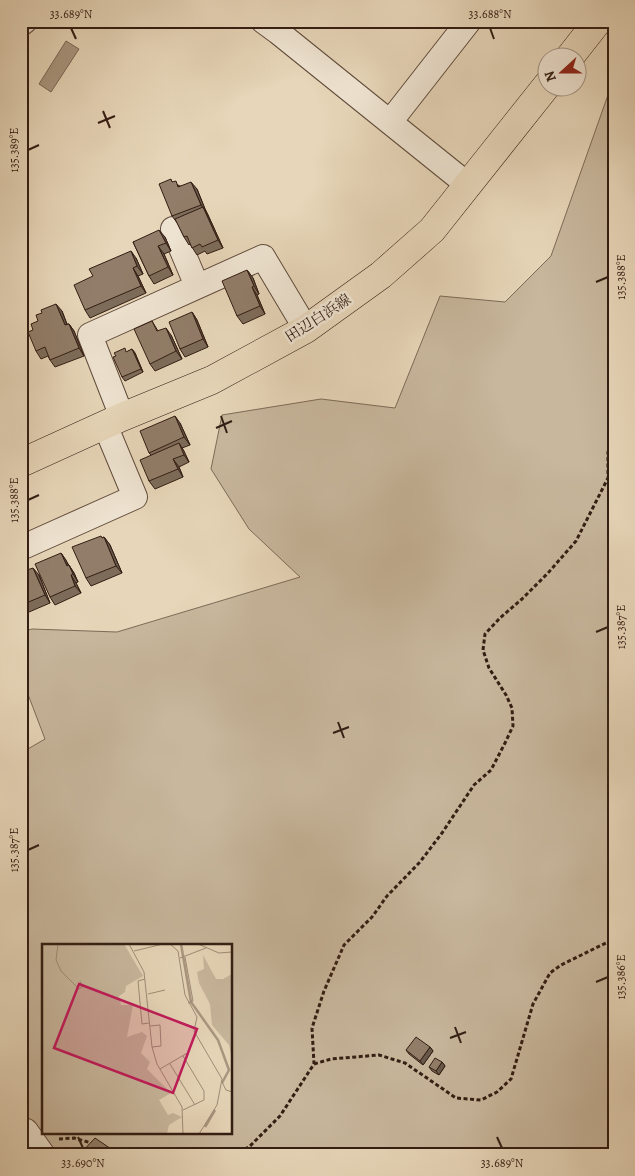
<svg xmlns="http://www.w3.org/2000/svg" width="635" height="1176" viewBox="0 0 635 1176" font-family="Alegreya,'Noto Serif JP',serif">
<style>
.green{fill:#c8b79d;stroke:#7e6a58;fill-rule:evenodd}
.water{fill:#aa9781;stroke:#7a6655}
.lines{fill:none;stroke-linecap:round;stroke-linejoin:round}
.minor-casing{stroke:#604b3c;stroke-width:26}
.major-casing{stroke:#331d13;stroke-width:29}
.path{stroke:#331d13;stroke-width:3;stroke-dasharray:4 2.5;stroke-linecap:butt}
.minor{stroke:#efe4d2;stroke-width:24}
.major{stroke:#e7d6b9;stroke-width:28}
.wall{fill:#7d6c5a;stroke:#331d13}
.shaded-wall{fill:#66584a;stroke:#331d13}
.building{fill:#917d69;stroke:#331d13}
.ticks{fill:none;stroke:#331d13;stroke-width:2}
.labels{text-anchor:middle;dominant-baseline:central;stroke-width:5;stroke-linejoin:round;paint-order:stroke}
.street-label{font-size:15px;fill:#331d13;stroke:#efe4d2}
.inset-river{fill:none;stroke:#aa9781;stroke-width:2.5}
.inset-road{fill:none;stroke:#9f8c77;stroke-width:1}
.view{fill:#c2185b;fill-opacity:0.15;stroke:#c2185b;stroke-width:2.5}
.inset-edge{fill:none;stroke:#331d13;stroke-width:2.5}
.neatline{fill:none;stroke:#331d13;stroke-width:2}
.ticks-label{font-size:12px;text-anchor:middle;fill:#331d13}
</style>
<rect width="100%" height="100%" fill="#e7d6b9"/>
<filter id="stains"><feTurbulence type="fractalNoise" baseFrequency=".004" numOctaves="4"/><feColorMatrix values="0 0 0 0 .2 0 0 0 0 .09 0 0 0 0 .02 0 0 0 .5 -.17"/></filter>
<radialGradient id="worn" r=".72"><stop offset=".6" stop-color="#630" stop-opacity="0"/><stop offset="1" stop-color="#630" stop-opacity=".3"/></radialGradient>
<path class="green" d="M614,78V1155H21V753L45,739L21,676V632L32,629L117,632L300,577L249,529L211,469L222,415L321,399L395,408L440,296L505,302L551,256ZM44,945H231V1132H44Z"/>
<path class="water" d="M66,41L79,49L51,92L39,84Z"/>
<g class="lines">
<g class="minor-casing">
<path id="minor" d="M263,21L278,32L468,185
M21,24L25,21
M390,122L469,21
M173,229L197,286
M122,417L90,335L263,257L306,329
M21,548L135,497L105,425
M21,1132L26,1131L43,1155"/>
</g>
<g class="major-casing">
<path id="major" d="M569,58L598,21
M21,463L122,417L212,380L306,329L381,275L432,230L548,84"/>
</g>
<path class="path" d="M314,1064L331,1059L379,1055L405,1063L456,1098L481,1100L497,1092L511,1079L533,1004L550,973L561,965L614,939
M59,1139L74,1138L95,1144
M233,1155L249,1147L280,1116L314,1064L312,1028L324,991L344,945L372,917L387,896L420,862L442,833L474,785L491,770L505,743L513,726L512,708L506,695L489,668L483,650L485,634L500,618L522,599L548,573L576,541L608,478V452L614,442"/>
<use href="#minor" class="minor"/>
<use href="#major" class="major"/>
</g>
<path class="wall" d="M172,182L180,186L197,189L205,209L208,215L223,248L207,254L205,251L197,255L190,244L189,245L184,237L178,224L172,216Z
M165,237L171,251L164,254L173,275L154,284L149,276L133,242Z
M136,258L143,274L138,276L146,293L90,318L85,310Z
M247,270L253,278L259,294L257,295L265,314L243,324L237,316Z
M62,311L67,324H69L74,331L84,356L55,367L50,360L48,356L41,359L36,351L33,330Z
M192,312L197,320L208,347L185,357L180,349Z
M152,321L158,331L171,335L182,359L155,371L150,364Z
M132,349L135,353L143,372L125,381L122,377L127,352Z
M180,423L190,445L182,448L189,462L179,467L183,477L155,489L149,481L151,455L149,453Z
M104,537L110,545L122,573L91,586L86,578L102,538Z
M61,553L74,573L78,582L76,583L81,593L55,605L50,597Z
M21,571L22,572L39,575L50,603L29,612L25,607L21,608Z
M430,1047L433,1051L423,1065L409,1054L406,1050Z
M442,1062L445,1066L439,1075L432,1071L429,1067Z"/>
<path class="shaded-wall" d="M191,182L197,189L205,209L208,215L223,248L218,240L205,211L201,205Z
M159,230L165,237L171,251L166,243Z
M158,246L164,254L173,275L168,267Z
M131,251L136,258L143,274L137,266Z
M133,268L138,276L146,293L141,286Z
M247,270L253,278L259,294L254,286Z
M252,287L257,295L265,314L260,306Z
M56,304L62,311L70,333L65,325Z
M192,312L197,320L208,347L203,339Z
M69,324L74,331L84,356L79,348Z
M166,328L171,335L182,359L176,351Z
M132,349L135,353L143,372L141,369Z
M175,416L180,423L190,445L184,437Z
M179,443L184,451L189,462L184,455Z
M173,459L179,467L183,477L178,469Z
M104,537L110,545L122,573L116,566Z
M61,553L66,560L72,574L67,566Z
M69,565L74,573L78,582L73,574Z
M33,568L39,575L50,603L45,595Z
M71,575L76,583L81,593L75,586Z
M430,1047L433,1051L423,1065L420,1061Z
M442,1062L445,1066L439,1075L436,1071Z"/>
<path class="building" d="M171,179L172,182L176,181L178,187L191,182L201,205L172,216L159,184Z
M203,207L218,240L202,247L200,244L192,248L187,236L184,237L175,219Z
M159,230L166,243L158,246L168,267L149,276L133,242Z
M131,251L137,266L133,268L141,286L85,310L74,285L93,276L89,269Z
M247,270L254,286L252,287L260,306L237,316L222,281Z
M56,304L65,325L69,324L79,348L50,360L45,347L36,351L28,332L33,330L31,324L38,321L36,315L42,313L41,310Z
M192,312L203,339L180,349L169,322Z
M152,321L157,331L166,328L176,351L150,364L134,329Z
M125,348L126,352L132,349L141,369L122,377L113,357L116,356L114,353Z
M175,416L184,437L149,453L140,431Z
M179,443L184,455L173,459L178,469L149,481L140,460Z
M101,536L102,538L104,537L116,566L86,578L72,547Z
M61,553L67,566L69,565L73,574L71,575L75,586L50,597L35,564Z
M33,568L45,595L24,604L21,599V572Z
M416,1037L430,1047L420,1061L406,1050Z
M435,1058L442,1062L436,1071L429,1067Z
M95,1138L120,1155H79Z"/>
<path class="ticks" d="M71,28L76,39M490,28L494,39M103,111L110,128M98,123L115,116M28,150L39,145M596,282L608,277M221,416L227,433M216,428L232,421M28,500L39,495M596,632L608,627M338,722L344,738M333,733L349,727M28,850L39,845M596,982L608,977M455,1027L461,1043M450,1038L466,1032M78,1137L83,1148M497,1137L502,1148"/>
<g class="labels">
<g class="street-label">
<text transform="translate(318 318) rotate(-33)">田辺白浜線</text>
</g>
</g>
<g transform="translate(42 944)">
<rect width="190" height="190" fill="#e7d6b9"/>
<path d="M0,0H82L101,32L84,42L83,48L77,52L79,61H91L85,93L100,88L105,92L99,109L108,118L105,125L129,149L117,156L126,171L131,169L140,173L127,181L125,189L0,190ZM161,11L174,35H181L190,30V115L187,101L170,81L168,60L157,39L155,28L162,25Z" fill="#c8b79d"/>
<path class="inset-river" d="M139,0L149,58L176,96L187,126L180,139M163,183L173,166"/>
<path class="inset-road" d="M16,0L14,16L19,27L37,45L41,42L38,37M87,0L102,28L110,103L115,120L140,163L141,190M128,0L136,7L143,51L155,73L152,87L180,135L175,161L157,190M156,0L177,9L190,8M92,7L121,0M143,13L151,57L146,59M138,14L164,4M103,35L96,37L100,80L107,79M106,50L123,46M108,82L118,81L119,102L110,103M141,112L162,147V156L141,166M128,120L153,161M118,125L147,108M180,138L184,146L190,148"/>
<path class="view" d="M37,40L155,85L131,149L12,104Z"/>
<rect width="190" height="190" class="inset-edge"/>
</g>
<rect width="635" height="1176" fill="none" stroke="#e7d6b9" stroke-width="55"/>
<g transform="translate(562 72) rotate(249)"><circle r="24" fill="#efe4d2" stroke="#a49486"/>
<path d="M0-4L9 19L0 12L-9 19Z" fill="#8f2418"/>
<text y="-8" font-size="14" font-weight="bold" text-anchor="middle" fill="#331d13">N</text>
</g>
<rect x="28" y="28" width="580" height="1120" class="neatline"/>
<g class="ticks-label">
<text x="71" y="18">33.689°N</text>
<text x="490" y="18">33.688°N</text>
<text transform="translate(14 150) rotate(-90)" y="4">135.389°E</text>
<text transform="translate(621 277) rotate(-90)" y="4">135.388°E</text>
<text transform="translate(14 500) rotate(-90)" y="4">135.388°E</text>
<text transform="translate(621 627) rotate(-90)" y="4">135.387°E</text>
<text transform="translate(14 850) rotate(-90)" y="4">135.387°E</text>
<text transform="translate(621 977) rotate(-90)" y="4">135.386°E</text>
<text x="83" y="1167">33.690°N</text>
<text x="502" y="1167">33.689°N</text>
</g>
<rect width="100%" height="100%" filter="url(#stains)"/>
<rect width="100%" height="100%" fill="url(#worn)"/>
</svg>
